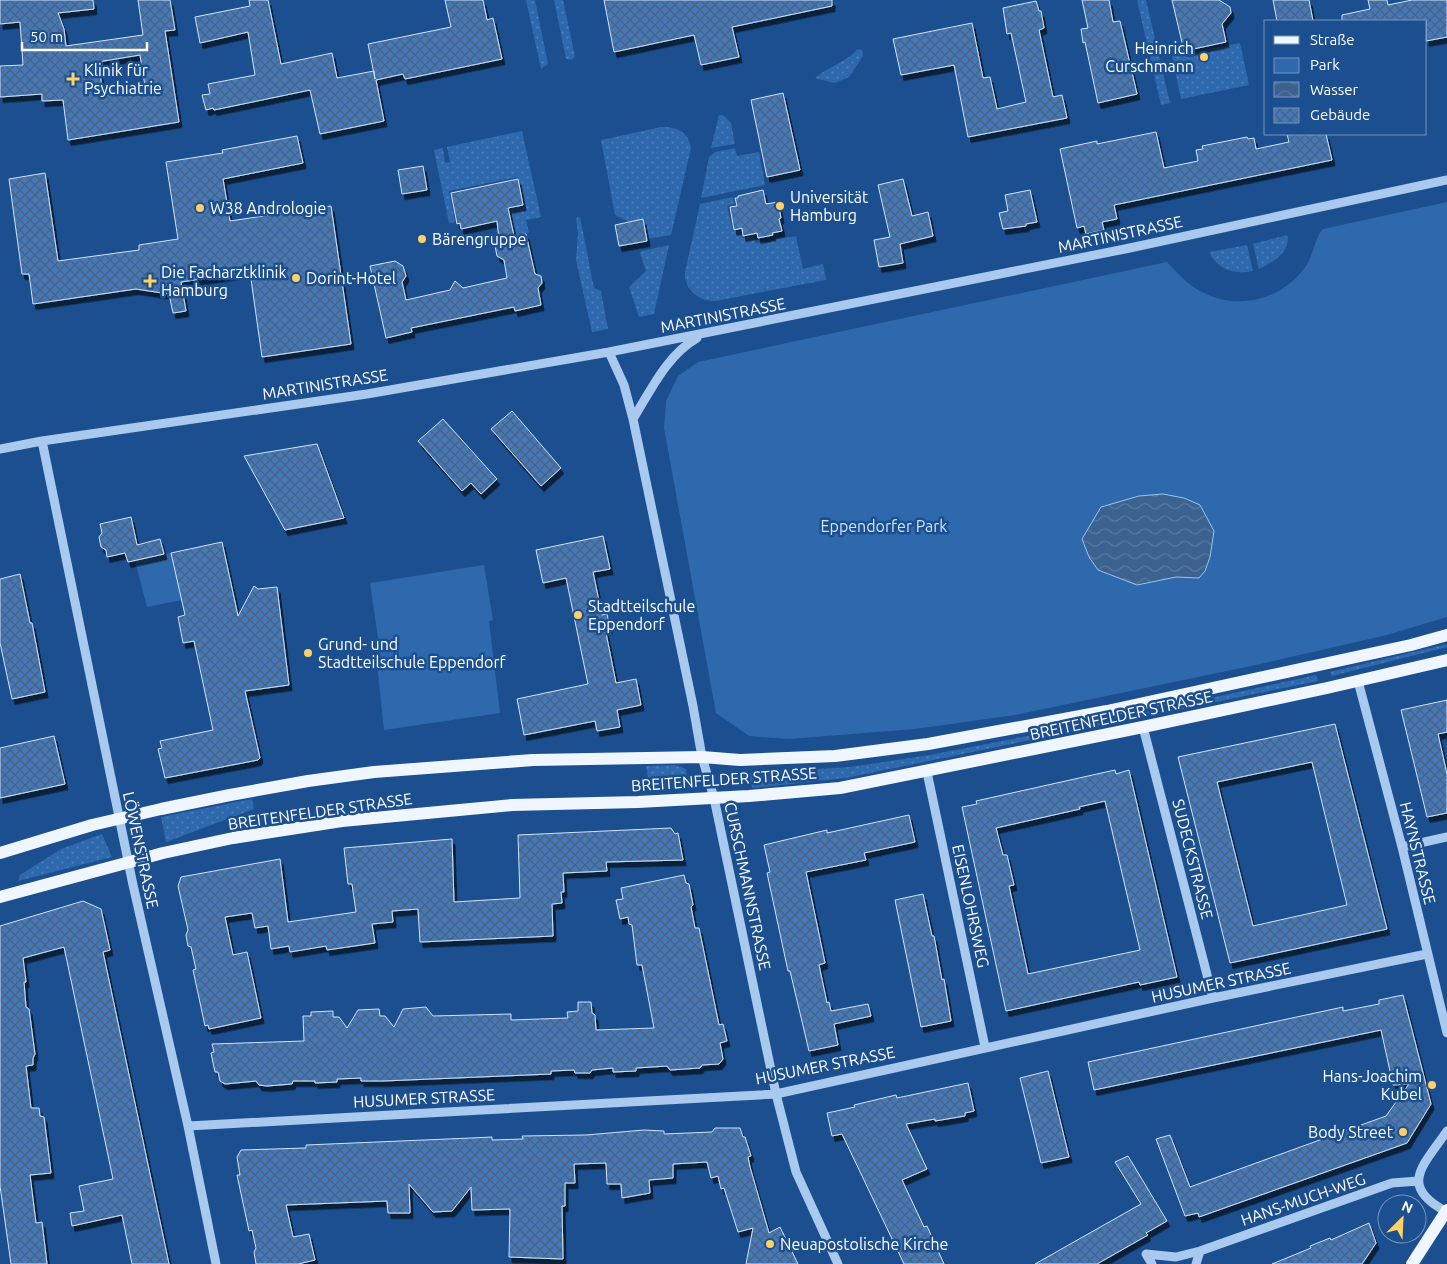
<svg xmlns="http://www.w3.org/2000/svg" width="1447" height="1264" viewBox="0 0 1447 1264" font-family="Ubuntu,sans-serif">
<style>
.grass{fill:url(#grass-dots)}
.park{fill:#2e69ad;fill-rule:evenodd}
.water{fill:url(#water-waves);stroke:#9cc4f0}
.building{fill:url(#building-cross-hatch);stroke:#cfe3fa;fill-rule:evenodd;filter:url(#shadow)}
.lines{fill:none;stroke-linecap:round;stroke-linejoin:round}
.minor{stroke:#a9c9ee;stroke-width:9}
.major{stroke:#f0f6ff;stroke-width:12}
.poi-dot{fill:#ffd166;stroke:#1b4f8f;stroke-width:2}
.labels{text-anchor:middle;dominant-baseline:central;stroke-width:5;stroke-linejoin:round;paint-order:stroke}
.poi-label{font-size:16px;fill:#fff;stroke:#1b4f8f;text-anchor:start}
.street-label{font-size:16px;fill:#fff;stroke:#1b4f8f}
.park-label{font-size:16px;fill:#cfe3fa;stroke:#1b4f8f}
</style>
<defs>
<pattern id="grass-dots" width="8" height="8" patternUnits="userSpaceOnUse" patternTransform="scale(1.25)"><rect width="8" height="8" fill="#2e69ad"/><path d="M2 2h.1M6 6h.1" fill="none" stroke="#4d80b9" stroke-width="1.8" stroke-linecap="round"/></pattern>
<pattern id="water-waves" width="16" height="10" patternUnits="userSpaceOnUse" patternTransform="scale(1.25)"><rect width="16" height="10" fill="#3c6290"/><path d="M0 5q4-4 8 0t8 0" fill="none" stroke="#597aa1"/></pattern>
<pattern id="building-cross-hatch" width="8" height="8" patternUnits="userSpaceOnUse" patternTransform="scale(1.25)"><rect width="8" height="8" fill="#4478b7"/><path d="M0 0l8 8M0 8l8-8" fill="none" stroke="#486282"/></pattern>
<filter id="shadow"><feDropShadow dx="3" dy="5.5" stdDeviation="0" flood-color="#0009"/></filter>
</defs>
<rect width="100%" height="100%" fill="#1b4f8f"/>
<path class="grass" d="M526,0H535L548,64L541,69Z
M554,0H563L575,56L572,60L566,59Z
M1137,0H1146L1170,103L1161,105Z
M1240,43L1249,85L1181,99L1172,56Z
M858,49L862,50L863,56L849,77L835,83L815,78C829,66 845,63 858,49Z
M719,115H723L731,123L735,144L711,148Z
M661,127C676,126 689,132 691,148L671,235L647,239L643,219L629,222L615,215L601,140Z
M522,131L541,217L526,220L529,233L515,235L510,209L525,205L518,177L449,191L455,222L449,223L434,150L443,148L445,163L450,162L447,147Z
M735,148L737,156L759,152L765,185L701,198L709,157L715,152Z
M733,197L734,204L727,206L733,231L740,230L742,238L754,236L756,243L796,236L803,269L823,264L826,280L715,301L705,300L695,295L688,287L685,278V272L700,204Z
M580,217L594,288L601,291L608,329L592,332L576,260L578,233L576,218Z
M1287,235C1292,251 1272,263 1259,269L1253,244Z
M669,245L654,314L639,317L629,287L646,271L640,253L642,251Z
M1247,245L1253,271C1234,275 1218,270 1209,252Z
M1447,644V647L1332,676L1330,672Z
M1316,675L1318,681L846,778L752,788L749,773L850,767L930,755L1115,719Z
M675,765L686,769L687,779L674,788L650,790L646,766Z
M252,799L254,809L166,842L161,817Z
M102,834L112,857L18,881L20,875L61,849Z"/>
<path class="park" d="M1447,202V617L1387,635L1256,665L1015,715L915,729L789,739L749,736L716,713L664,428L666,401L678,376L698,362L1167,262C1176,271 1184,281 1195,288C1232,312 1280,303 1306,266C1313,256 1316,235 1323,229ZM1214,531L1211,543L1199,578L1176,577L1137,585Z
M171,553L182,600L147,607L135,561Z
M484,565L493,620L489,621L500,713L384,730L375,645H379L370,583Z"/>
<path class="water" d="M1163,494L1184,498L1200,505L1214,531L1210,557L1205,571L1199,578L1176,577L1137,585L1098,570L1089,557L1082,539L1101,507L1139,496Z"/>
<path class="building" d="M0,0H93L94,9L58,13L64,29L66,46L143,35L138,0H170L175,30L165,31L179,122L68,140L63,100L42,101V94L0,97V66L23,65L20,22L0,24ZM140,55L145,86L103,93L98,62Z
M249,0H268L281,64L332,53L337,78L374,71L375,79L368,44L451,27L445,0H483L487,20L493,18L502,59L405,79L403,74L376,80L384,121L320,134L310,90L214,110L213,108L206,110L202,95L210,94L208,84L255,75L248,32L200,43L195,17L250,6Z
M604,0H832V6L732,27L739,57L701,65L694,35L614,52Z
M1082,0H1109L1113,22L1120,21L1137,94L1098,103L1085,42L1083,43L1081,29L1088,28Z
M1172,0H1219L1230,7L1231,13L1222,24L1226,42L1184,51Z
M1273,0H1309L1313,21H1277Z
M1368,0H1387L1388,5L1412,0H1447V37L1426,41V21H1342V15L1370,9Z
M1036,1L1039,11H1041L1044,28L1039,30L1053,97L1062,95L1067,118L968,137L954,65L901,75L893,39L972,23L983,78L990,77L997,109L1026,102L1011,33L1007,34L1003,8Z
M783,93L800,170L767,177L751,100Z
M1156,132L1164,168L1198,161L1196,150L1203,149L1202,146L1247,137L1248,139L1254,138L1256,149L1289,142L1287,134H1326L1332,160L1114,205L1117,219L1102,222L1104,230L1086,234L1084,226L1077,228L1060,149L1097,141V144Z
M297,136L303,163L223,179L230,221L331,206L351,344L262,357L250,272L181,282L186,311L173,313L169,294L136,289L33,304L29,274H22L9,179L45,173L58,261L139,250V245L178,239L166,162L223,153L222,150Z
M423,166L427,190L402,194L398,170Z
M518,179L523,205L508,208L514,236L526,234L535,274L541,276L542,283L538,288L541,305L515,311L514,307L411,328L412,332L386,338L370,266L395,261L403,266L406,276L402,282L406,300L450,290L455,281L463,288L507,278L504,260L497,256L495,246L499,240L497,221L461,229L460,223L457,224L451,193Z
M903,179L912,216L928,212L933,236L900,244L903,263L879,267L874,240L890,237L878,185Z
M763,190L766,204L778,202L781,218L779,219L782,231L772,233L773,235L758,238L757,233L743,236L742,228L734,230L730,207L737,206L735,198H738V196Z
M1030,190L1037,222L1026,224V226L1003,229L999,213L1008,211L1005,195Z
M643,219L647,241L619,246L615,225Z
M512,411L561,468L541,486L491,429Z
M443,419L497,479L481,494L471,483L462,491L418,441Z
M317,444L344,518L285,530L244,456Z
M131,517L137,545L160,539L164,554L128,562L125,553L107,557L106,550L101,547L99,537L102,533L100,524Z
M603,536L610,569L593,572L602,615L607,614L610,627L605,628L616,683L636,679L641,705L617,710L620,727L597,731L595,721L524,735L517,699L588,684L566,578L543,583L536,550Z
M222,542L238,616L254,586L258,589L277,587L289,685L245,691L260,758L258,760L165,778L158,749L162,748L160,741L213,730L194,641L183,643L178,617L185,615L171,553Z
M20,574L30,623H32L45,692L12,699L0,643V579Z
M1447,700V732L1438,734L1447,774V813L1427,817L1401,710Z
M1335,724L1387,929L1230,963L1178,757ZM1312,762L1347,905L1253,926L1217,782Z
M54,736L65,784L0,798V748Z
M1115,770L1116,774L1129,770L1177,977L1140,985L1139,982L1006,1011L962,807L977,804L976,801ZM1105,801L1140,950L1028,974L1009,886L1014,885L1007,855H1003L996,828L1080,809L1079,807Z
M909,815L915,842L864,853L866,860L806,872L825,963L819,965L827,1003L829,1002L831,1011L868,1004L871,1016L834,1024L838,1045L809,1051L790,971H788L767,873L770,872L764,845L827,830V833Z
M671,828L675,834L678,833L683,860L606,862L607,871L563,873L564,892H561L562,903L552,904L553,936L420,942L418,909L392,911L393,922L372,924L375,943L327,950L326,946L290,952L289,946L271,949L268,926L255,928L252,913L225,917L233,955L247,952L261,1018L209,1029L208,1025L205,1026L193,970L196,969L191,947L188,946L186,935L188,930L178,886L181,877L280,859L288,922L356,912L352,884H348L344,848L452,839L454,902L520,898L518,835Z
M684,875L686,883L689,884L693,905L691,907L695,928H699L719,1025L723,1024L727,1041L720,1043L723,1059L719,1064L702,1065L700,1068L670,1070L667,1066L636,1068V1071L613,1072V1068L592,1070L590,1073H575L574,1070L551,1071V1074L383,1081H361V1078L337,1079V1082L315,1083V1081H293L292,1084L267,1086L259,1085L256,1081L225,1084L220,1081L218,1072H215L211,1053L214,1052L212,1044L304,1041L303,1016H311V1012L333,1011V1017H339L347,1028L358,1010L379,1009L380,1016H385L394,1027L403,1009L426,1007L433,1016L511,1014V1020L568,1018L567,1012L578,1011V1002H591L592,1013L595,1015L596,1030L654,1028L642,965H637L632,925L629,924L628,917L620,919L616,900L623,899L621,888Z
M923,894L932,936H934L942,980L944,979L951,1021L921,1027L895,900Z
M83,901L101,909L110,950L103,952L169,1264H132L122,1215L72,1226L70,1213L84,1211L79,1186L113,1179L64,947L23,958L26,982H24L26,1007L29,1009L35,1054L33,1058V1065L26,1066L31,1108H39L40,1116L44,1117L51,1173L30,1175L36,1223L42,1222L47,1264H11L0,1186V926Z
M1403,995L1431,1104L1407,1143L1199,1217L1198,1213L1185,1216L1156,1139L1170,1135L1190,1187L1386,1116L1409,1084L1393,1085L1381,1030L1094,1090L1088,1062L1343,1007V1011L1379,1004V1000Z
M1048,1071L1069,1157L1041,1163L1020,1078Z
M968,1083L974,1111L965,1113V1116L935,1121V1119L906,1124L927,1169L902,1180L924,1227L927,1226L944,1264H904L842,1134L832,1136L827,1113L855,1107L854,1105L896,1095L897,1098Z
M715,1128H740L743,1137H745L751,1156L748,1157L750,1167L769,1233L780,1227L798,1264H746L753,1228L738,1232L724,1188L721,1189L718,1176L711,1178L707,1162L673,1164V1178L649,1180L650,1193L622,1198L621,1184H607L606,1163L574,1164L575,1183H565V1206H562L563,1259L509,1257L510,1209L472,1210L471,1187L452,1211L433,1212L409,1184L410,1213H388L387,1201L286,1205L293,1237L309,1234L315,1260L298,1264H256L254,1252L256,1248L252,1230L249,1231L237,1175H240L237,1157L241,1150L306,1148V1145L471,1138L492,1137V1140L523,1139L522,1136L586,1135L644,1130L664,1131V1134L712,1132Z
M1128,1156L1167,1221L1146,1233L1148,1235L1097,1264H1035L1141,1204L1115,1162Z
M1369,1223L1376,1243L1362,1264H1272L1311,1248L1310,1246L1330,1238L1331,1240Z"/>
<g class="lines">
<path class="minor" d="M609,352L624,385L633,419L693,706L702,757L714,798L776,1094L796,1172L838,1264
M633,419C651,390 667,355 697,338
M42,441L133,885L188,1126L216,1264
M0,449L42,441L367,394L609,352L1125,249L1447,180
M1358,681L1402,847L1447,1033
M1143,727L1213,998
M927,772L985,1047
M1402,847L1447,837
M188,1126L776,1094L1213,998L1427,954
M1447,1131C1424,1165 1397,1186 1447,1212
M1152,1264L1146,1254L1176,1257L1200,1251L1392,1183L1418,1181
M1196,1264L1200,1251"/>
<path class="major" d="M0,853L92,825L161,809L230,795L308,781L374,772L533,760L702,757L740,760L835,756L928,744L1107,711L1411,645L1447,635
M0,897L163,853L233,838L342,821L512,805L638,802L749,796L840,788L1143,727L1327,688L1447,660
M1412,1264L1447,1210"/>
</g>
<g class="poi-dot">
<circle cx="1204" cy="57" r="5"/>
<path d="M70.5 71.5h5v5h5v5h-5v5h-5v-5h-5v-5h5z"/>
<circle cx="780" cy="206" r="5"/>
<circle cx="200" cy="208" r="5"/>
<circle cx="422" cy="239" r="5"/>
<circle cx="296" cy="278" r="5"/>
<path d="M147.5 273.5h5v5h5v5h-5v5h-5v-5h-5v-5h5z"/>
<circle cx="578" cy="615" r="5"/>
<circle cx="308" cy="653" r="5"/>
<circle cx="1432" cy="1085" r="5"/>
<circle cx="1403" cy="1132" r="5"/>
<circle cx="770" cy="1244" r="5"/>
</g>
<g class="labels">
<g class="poi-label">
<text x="1194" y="48" text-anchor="end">Heinrich<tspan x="1194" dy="18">Curschmann</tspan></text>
<text x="84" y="70">Klinik für<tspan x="84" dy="18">Psychiatrie</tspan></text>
<text x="790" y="197">Universität<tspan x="790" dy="18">Hamburg</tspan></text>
<text x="210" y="208">W38 Andrologie</text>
<text x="432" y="239">Bärengruppe</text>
<text x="161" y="272">Die Facharztklinik<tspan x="161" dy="18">Hamburg</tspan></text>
<text x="306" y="278">Dorint-Hotel</text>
<text x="588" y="606">Stadtteilschule<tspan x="588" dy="18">Eppendorf</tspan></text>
<text x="318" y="644">Grund- und<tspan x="318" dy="18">Stadtteilschule Eppendorf</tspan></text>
<text x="1422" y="1076" text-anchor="end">Hans-Joachim<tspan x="1422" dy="18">Kubel</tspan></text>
<text x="1393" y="1132" text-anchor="end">Body Street</text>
<text x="780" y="1244">Neuapostolische Kirche</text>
</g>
<g class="street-label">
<text transform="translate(1120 234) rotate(-12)">MARTINISTRASSE</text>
<text transform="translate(723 315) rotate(-11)">MARTINISTRASSE</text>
<text transform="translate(325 384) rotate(-9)">MARTINISTRASSE</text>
<text transform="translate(1121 715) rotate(-12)">BREITENFELDER STRASSE</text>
<text transform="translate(724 779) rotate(-4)">BREITENFELDER STRASSE</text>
<text transform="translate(320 811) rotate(-8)">BREITENFELDER STRASSE</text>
<text transform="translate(141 850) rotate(78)">LÖWENSTRASSE</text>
<text transform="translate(1418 853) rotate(76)">HAYNSTRASSE</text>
<text transform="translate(1193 859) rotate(76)">SUDECKSTRASSE</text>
<text transform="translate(748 886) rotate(78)">CURSCHMANNSTRASSE</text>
<text transform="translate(971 906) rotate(78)">EISENLOHRSWEG</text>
<text transform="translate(1221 982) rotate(-12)">HUSUMER STRASSE</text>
<text transform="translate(825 1065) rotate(-11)">HUSUMER STRASSE</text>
<text transform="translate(424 1098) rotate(-3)">HUSUMER STRASSE</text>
<text transform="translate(1303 1199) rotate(-19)">HANS-MUCH-WEG</text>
</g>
<g class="park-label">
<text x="884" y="526">Eppendorfer Park</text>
</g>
</g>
<rect x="1264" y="20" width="162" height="115" fill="#1b4f8f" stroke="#7695bc"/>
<rect x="1274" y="36" width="25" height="8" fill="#f0f6ff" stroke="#7695bc"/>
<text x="1310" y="45" font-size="15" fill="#ffffff">Straße</text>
<rect x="1274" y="58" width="25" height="15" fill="#2e69ad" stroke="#7695bc"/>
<text x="1310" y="70" font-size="15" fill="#ffffff">Park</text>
<rect x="1274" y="82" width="25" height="15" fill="url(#water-waves)" stroke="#7695bc"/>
<text x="1310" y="95" font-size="15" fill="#ffffff">Wasser</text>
<rect x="1274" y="108" width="25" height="15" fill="url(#building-cross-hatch)" stroke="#7695bc"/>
<text x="1310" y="120" font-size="15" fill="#ffffff">Gebäude</text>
<g transform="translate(1402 1219) rotate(24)"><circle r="24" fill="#1b4f8f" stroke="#7695bc"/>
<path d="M0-4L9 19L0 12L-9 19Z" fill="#ffd166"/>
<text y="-8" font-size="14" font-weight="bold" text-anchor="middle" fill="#ffffff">N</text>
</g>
<path d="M22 42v8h125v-8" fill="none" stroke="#ffffff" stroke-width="2.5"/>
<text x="30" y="42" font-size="15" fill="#ffffff" stroke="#1b4f8f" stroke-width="4" paint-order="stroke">50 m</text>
</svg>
